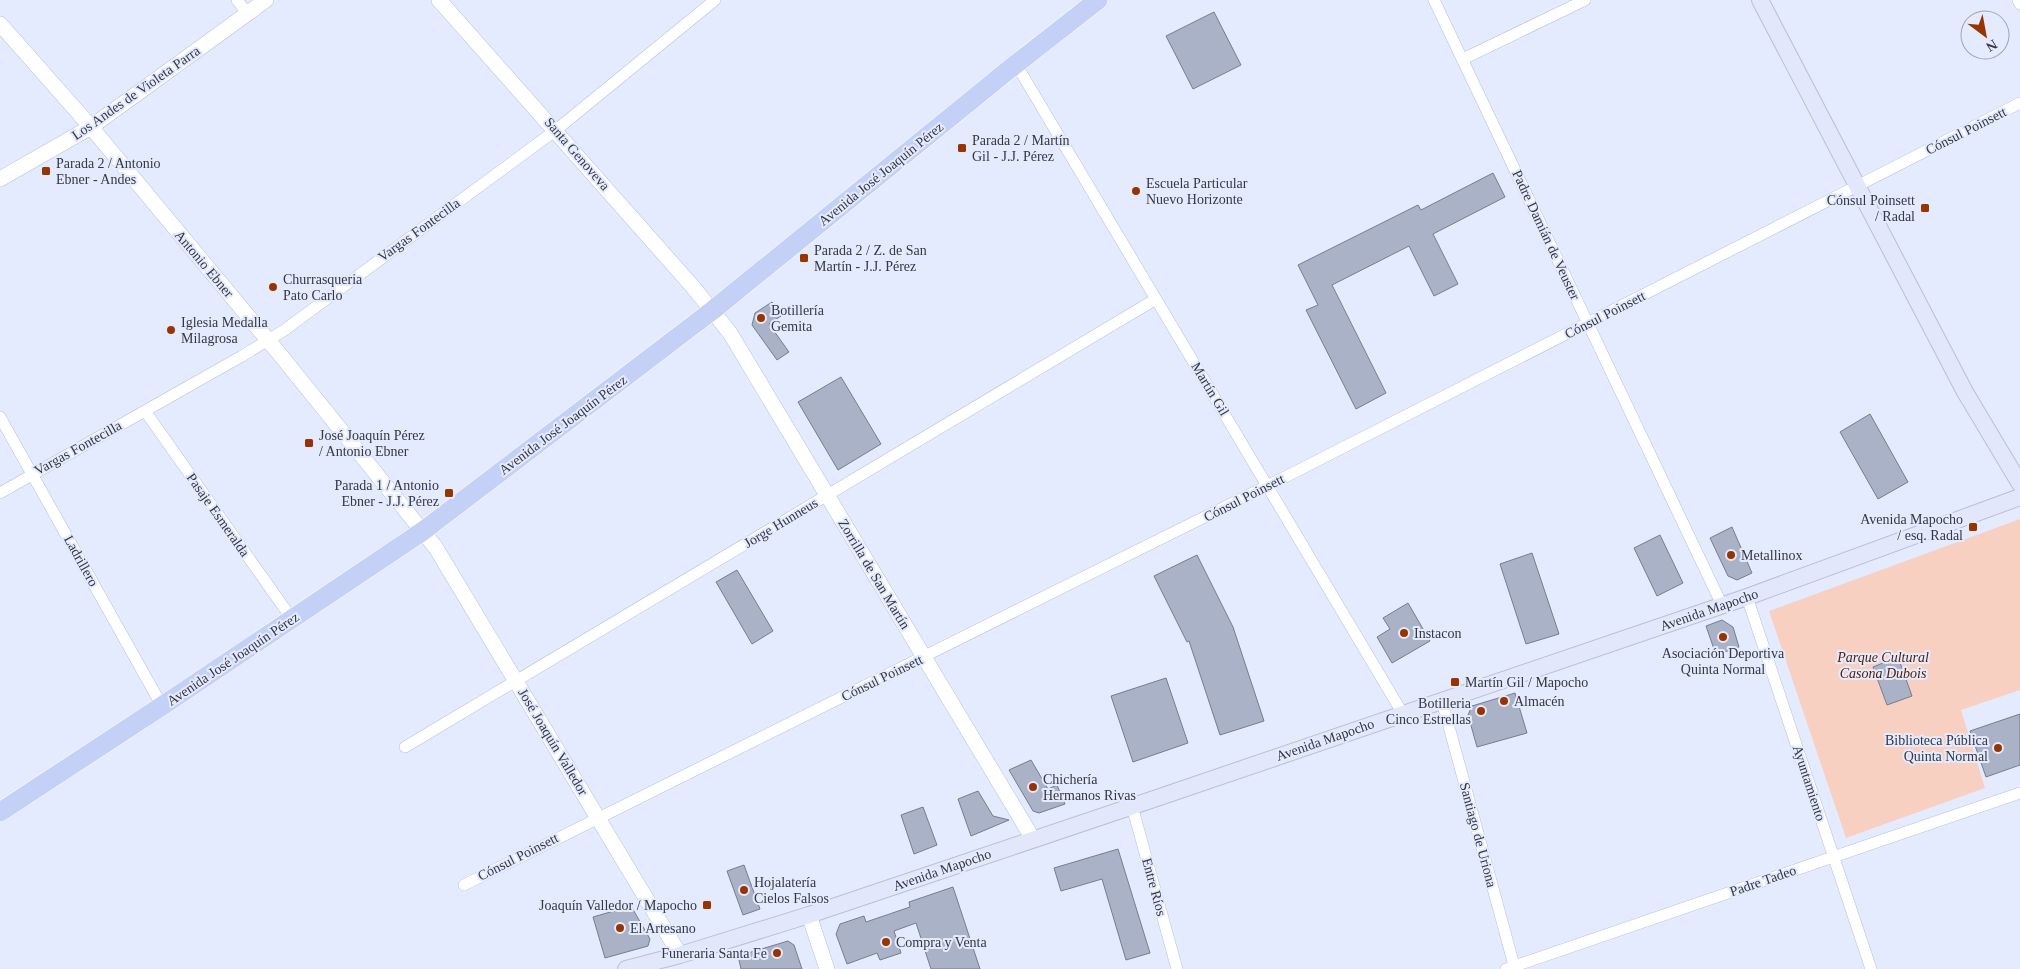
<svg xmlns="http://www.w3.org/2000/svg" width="2020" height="969" viewBox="0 0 2020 969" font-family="'Times New Roman',serif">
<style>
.green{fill:#f8d0c1}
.building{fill:#aab2c8;stroke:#767d92}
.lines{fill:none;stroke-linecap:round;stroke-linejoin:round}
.minor-casing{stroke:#b8bfd7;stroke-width:12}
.tertiary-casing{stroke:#b8bfd7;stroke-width:16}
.secondary-casing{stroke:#b8bfd7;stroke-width:18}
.primary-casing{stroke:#fff;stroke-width:20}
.minor{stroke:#fff;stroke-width:11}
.tertiary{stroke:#fff;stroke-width:15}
.secondary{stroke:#e2e7fb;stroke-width:16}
.primary{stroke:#c5d0f7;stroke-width:19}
.poi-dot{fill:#983400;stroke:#e5ebfe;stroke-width:2}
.labels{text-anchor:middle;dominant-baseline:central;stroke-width:4;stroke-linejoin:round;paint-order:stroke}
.street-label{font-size:14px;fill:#353741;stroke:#e5ebfe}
.poi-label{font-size:14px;fill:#353741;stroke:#e5ebfe;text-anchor:start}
.park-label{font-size:14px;font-style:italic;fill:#541b01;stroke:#e5ebfe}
</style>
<rect width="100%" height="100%" fill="#e5ebfe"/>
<path class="green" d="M2020,519V690L1961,710L1985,788L1846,838L1769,611Z"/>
<path class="building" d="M1214,12L1241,65L1193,89L1166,36Z
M1493,173L1505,197L1433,234L1458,284L1434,296L1409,246L1332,285L1386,393L1356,409L1306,310L1318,305L1298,265L1418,205L1421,210Z
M772,302L781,316L769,324L789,352L777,360L752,325L755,313Z
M841,377L881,444L838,470L798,402Z
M1870,414L1908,482L1878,499L1840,432Z
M1732,527L1752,573L1737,580L1728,576L1710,538Z
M1660,535L1683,583L1657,596L1634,548Z
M1532,553L1559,634L1526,644L1500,564Z
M1197,555L1233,627L1264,721L1220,735L1189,641L1187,642L1154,576Z
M737,570L773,631L752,644L716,582Z
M1408,603L1430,641L1392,663L1377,637L1390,629L1383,618Z
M1722,620L1733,627L1739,647L1716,655L1706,626Z
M1898,657L1912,696L1887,705L1873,667Z
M1166,678L1188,743L1133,762L1111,696Z
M1515,693L1527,733L1477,747L1468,715L1472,706Z
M2020,714V765L1986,777L1970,731Z
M1031,760L1048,789L1057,785L1065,804L1039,813L1033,811L1009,770Z
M978,791L993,816L1009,820L971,836L958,799Z
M923,807L937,845L914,854L901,815Z
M1118,849L1150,953L1126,960L1102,879L1061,891L1054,868Z
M744,865L760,909L743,915L727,871Z
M953,887L980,969H931L916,923L894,931L901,953L880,960L877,953L847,964L836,934L840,924L864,916L866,922L910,907L909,902Z
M631,906L650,939L648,946L605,958L593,917Z
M788,941L794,945L802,969H741L738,956Z"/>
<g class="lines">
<g class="minor-casing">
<path id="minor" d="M237,0L248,14
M1434,0L1722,605
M2018,0L2020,4
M1463,59L1585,0
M1016,64L1403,714
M145,411L292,619
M0,417L162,706
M0,493L242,356L283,331L556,130L715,0
M1747,597L1871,969
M1442,701L1515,969
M405,747L1156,299
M1132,806L1177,969
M464,885L1289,475L2020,103
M1506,969L2020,793"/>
</g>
<g class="tertiary-casing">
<path id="tertiary" d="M439,0L693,287L730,333L1033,839
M0,24L91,127L282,357L436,548L680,955
M0,179L91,127L266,0
M809,915L827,969"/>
</g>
<g class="secondary-casing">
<path id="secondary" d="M1760,0L1965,392L2020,484
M626,969L680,955L809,915L1151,800L1747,597L2020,497"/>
</g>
<g class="primary-casing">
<path id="primary" d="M0,812L162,706L423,531L713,310L1016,64L1098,0"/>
</g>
<use href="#minor" class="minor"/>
<use href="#tertiary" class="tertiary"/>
<use href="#secondary" class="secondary"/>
<use href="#primary" class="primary"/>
</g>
<g class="poi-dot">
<rect x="957" y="143" width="10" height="10" rx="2.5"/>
<rect x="41" y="166" width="10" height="10" rx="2.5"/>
<circle cx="1136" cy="191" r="5"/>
<rect x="1920" y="203" width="10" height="10" rx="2.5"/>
<rect x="799" y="253" width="10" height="10" rx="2.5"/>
<circle cx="273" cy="287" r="5"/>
<circle cx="761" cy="318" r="5"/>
<circle cx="171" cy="330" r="5"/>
<rect x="304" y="438" width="10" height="10" rx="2.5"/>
<rect x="444" y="488" width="10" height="10" rx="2.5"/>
<rect x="1968" y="522" width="10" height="10" rx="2.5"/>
<circle cx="1731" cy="555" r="5"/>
<circle cx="1404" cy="633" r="5"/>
<circle cx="1723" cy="637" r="5"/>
<rect x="1450" y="677" width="10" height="10" rx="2.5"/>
<circle cx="1504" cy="701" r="5"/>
<circle cx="1481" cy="711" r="5"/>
<circle cx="1998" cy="748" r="5"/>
<circle cx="1033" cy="787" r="5"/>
<circle cx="744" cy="890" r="5"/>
<rect x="702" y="900" width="10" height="10" rx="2.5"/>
<circle cx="620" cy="928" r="5"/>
<circle cx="886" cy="942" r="5"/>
<circle cx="777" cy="953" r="5"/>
</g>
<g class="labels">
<g class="street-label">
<text transform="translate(136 93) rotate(-35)">Los Andes de Violeta Parra</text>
<text transform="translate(1966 131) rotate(-27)">Cónsul Poinsett</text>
<text transform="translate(577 154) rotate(49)">Santa Genoveva</text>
<text transform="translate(881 174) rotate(-39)">Avenida José Joaquín Pérez</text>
<text transform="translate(419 230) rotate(-36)">Vargas Fontecilla</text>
<text transform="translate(1546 235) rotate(65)">Padre Damián de Veuster</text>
<text transform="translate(204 264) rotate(50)">Antonio Ebner</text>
<text transform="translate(1605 315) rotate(-27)">Cónsul Poinsett</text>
<text transform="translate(1210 389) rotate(59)">Martín Gil</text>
<text transform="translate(563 425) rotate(-37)">Avenida José Joaquín Pérez</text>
<text transform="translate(78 448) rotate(-29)">Vargas Fontecilla</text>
<text transform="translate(1244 498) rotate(-27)">Cónsul Poinsett</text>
<text transform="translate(218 515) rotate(55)">Pasaje Esmeralda</text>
<text transform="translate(781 523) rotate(-31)">Jorge Hunneus</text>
<text transform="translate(81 561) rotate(61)">Ladrillero</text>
<text transform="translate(874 574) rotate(59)">Zorrilla de San Martín</text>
<text transform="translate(1709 610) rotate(-19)">Avenida Mapocho</text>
<text transform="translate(233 659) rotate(-34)">Avenida José Joaquín Pérez</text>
<text transform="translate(882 678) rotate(-26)">Cónsul Poinsett</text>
<text transform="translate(1325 740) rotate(-19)">Avenida Mapocho</text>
<text transform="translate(553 742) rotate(59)">José Joaquín Valledor</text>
<text transform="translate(1809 783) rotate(72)">Ayuntamiento</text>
<text transform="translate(1478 835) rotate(75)">Santiago de Uriona</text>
<text transform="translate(518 857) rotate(-27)">Cónsul Poinsett</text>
<text transform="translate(942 870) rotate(-19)">Avenida Mapocho</text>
<text transform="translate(1763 881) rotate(-19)">Padre Tadeo</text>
<text transform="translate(1154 887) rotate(75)">Entre Ríos</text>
</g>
<g class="poi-label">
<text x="972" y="140">Parada 2 / Martín<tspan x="972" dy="16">Gil - J.J. Pérez</tspan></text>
<text x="56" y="163">Parada 2 / Antonio<tspan x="56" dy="16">Ebner - Andes</tspan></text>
<text x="1146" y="183">Escuela Particular<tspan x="1146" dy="16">Nuevo Horizonte</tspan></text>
<text x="1915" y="200" text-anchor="end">Cónsul Poinsett<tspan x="1915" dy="16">/ Radal</tspan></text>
<text x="814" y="250">Parada 2 / Z. de San<tspan x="814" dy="16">Martín - J.J. Pérez</tspan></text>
<text x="283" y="279">Churrasqueria<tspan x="283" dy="16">Pato Carlo</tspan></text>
<text x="771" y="310">Botillería<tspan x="771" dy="16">Gemita</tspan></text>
<text x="181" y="322">Iglesia Medalla<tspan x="181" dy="16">Milagrosa</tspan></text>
<text x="319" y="435">José Joaquín Pérez<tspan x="319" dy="16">/ Antonio Ebner</tspan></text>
<text x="439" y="485" text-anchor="end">Parada 1 / Antonio<tspan x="439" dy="16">Ebner - J.J. Pérez</tspan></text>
<text x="1963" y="519" text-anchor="end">Avenida Mapocho<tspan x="1963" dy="16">/ esq. Radal</tspan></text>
<text x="1741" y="555">Metallinox</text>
<text x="1414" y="633">Instacon</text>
<text x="1723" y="653" text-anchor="middle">Asociación Deportiva<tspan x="1723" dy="16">Quinta Normal</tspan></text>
<text x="1465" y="682">Martín Gil / Mapocho</text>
<text x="1514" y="701">Almacén</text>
<text x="1471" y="703" text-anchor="end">Botilleria<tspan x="1471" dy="16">Cinco Estrellas</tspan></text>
<text x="1988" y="740" text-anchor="end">Biblioteca Pública<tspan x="1988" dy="16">Quinta Normal</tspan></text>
<text x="1043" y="779">Chichería<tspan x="1043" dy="16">Hermanos Rivas</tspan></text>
<text x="754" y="882">Hojalatería<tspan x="754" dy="16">Cielos Falsos</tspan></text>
<text x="697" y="905" text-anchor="end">Joaquín Valledor / Mapocho</text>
<text x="630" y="928">El Artesano</text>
<text x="896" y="942">Compra y Venta</text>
<text x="767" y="953" text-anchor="end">Funeraria Santa Fe</text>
</g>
<g class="park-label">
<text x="1883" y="657">Parque Cultural<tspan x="1883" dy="16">Casona Dubois</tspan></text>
</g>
</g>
<g transform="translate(1985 35) rotate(148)"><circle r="24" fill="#e5ebfe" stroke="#9fa3b2"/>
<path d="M0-4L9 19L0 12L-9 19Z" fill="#983400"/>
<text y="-8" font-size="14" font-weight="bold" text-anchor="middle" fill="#353741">N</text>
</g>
</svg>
